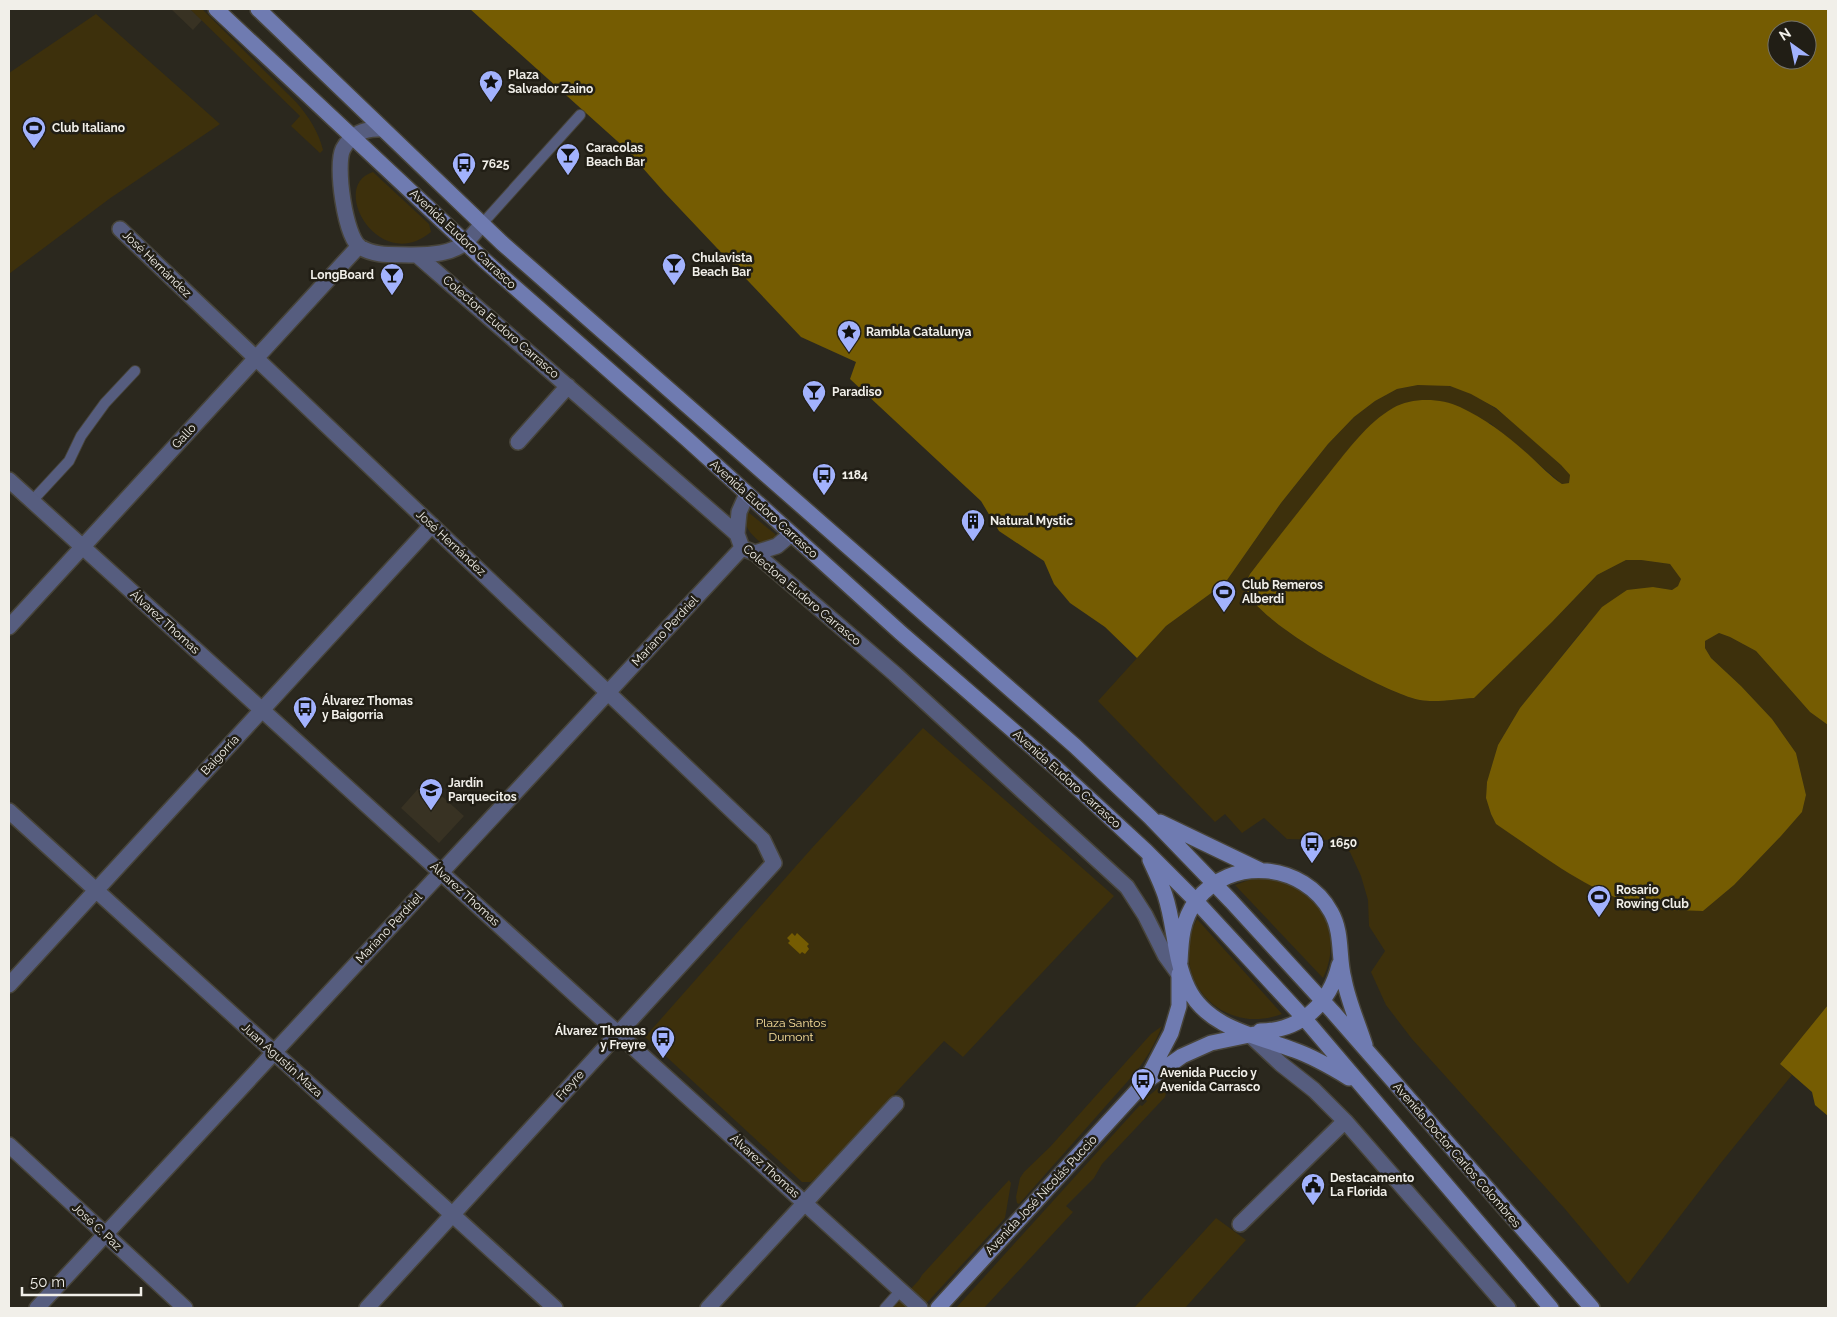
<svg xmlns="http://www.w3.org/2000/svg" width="1837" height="1317" viewBox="0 0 1837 1317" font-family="Raleway,sans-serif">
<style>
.built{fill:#383223}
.green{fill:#3d300c}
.water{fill:#755c02;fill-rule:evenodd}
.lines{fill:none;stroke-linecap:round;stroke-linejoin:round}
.lane-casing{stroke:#47443a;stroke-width:12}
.street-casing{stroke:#47443a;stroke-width:18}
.secondary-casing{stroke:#47443a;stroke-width:18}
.lane{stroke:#565d7f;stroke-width:10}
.street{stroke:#565d7f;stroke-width:15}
.secondary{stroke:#6f7bb1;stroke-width:15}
.labels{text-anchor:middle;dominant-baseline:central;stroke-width:5;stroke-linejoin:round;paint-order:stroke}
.poi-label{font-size:12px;font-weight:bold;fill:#f1efe9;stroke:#211e15;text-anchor:start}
.street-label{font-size:12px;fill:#f1efe9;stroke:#211e15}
.park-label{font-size:12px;fill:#fbe19c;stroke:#211e15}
</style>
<rect width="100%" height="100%" fill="#2b281e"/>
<path class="built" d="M171,9H190L202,20L193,30Z
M425,781L464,816L439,843L401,808Z"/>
<path class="green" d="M190,9H202L296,102C309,117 318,131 323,150L320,153L291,126L300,116Z
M96,14L220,124L109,199L9,274V73Z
M373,172L429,224L431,232C379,275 328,186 373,172Z
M1418,385C1428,385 1439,384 1449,386C1486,392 1533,440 1561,465L1570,475L1569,483L1562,484L1490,423L1354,443L1250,574C1248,578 1245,584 1246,588C1252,621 1387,694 1420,700C1435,703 1458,699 1473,698L1552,622L1597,575L1626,560H1641L1670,564L1682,579L1678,586L1672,590L1653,587L1586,626L1520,708L1498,745L1487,782L1486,798L1491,814L1496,824L1581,879L1609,895L1703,911L1734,885L1781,836L1802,812L1806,795L1796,753L1772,719L1741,686L1711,658L1705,648V641L1719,633L1730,637L1756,651L1810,712L1828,725V1005L1780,1064L1792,1075L1720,1164L1628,1284L1565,1209L1412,1039L1386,1005L1371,972L1385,951L1369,926L1368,900L1361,876L1350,852L1331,840L1287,839L1264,818L1242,833L1225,814L1215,822L1098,701L1166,626L1225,583L1281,503L1328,444L1354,417L1375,401L1397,389Z
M748,512L775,534L776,537C772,542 765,542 760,542C752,535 746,529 744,519Z
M923,728L1114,896L963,1057L944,1041L817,1177L811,1182H802L645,1037L812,848Z
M1264,878C1315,881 1346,931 1323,978L1235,885L1249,880Z
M1197,919L1282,1014C1221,1037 1167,978 1197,919Z
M1162,1026C1155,1044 1147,1058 1135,1073L1019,1204L1017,1203L1016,1197L1020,1178L1024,1172L1050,1147L1151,1034Z
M1164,1083L1167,1089L1165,1097L1102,1164L1094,1178L1066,1206L1073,1212L984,1308H956L1140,1105L1142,1106L1147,1101L1145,1099Z
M1009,1180L1011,1183L1005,1218L922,1308H893L919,1280L922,1275Z
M1216,1218L1246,1240L1185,1308H1134Z"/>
<path class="water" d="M470,9H1828V725L1810,712L1756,651L1730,637L1719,633L1705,641V648L1711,658L1741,686L1772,719L1796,753L1806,795L1802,812L1781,836L1734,885L1703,911C1686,910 1667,911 1650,908C1593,896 1544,856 1496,824L1491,814L1486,798L1487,782L1498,745L1520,708L1602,607L1627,590L1653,587L1672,590L1678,586L1681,579L1670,564L1641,560H1626L1597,575L1552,622L1474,698C1458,699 1435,703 1420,700C1387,694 1252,621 1246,588C1245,584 1248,578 1250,574C1276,540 1303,506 1330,472C1348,450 1367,423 1393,408C1412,397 1441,398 1460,407C1486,419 1509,437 1531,457C1541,466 1550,476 1562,484L1569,483L1570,475L1561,465L1496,408L1471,394L1450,386L1418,385L1397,389L1375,401L1354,417L1328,444L1281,503L1225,583L1166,626L1137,658L1105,627L1070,603L1054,584L1044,561L999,531L981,501L850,379L856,362L801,337L664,192L626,149ZM1777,30H1807V60H1777Z
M792,933L795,936L797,933L809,944L807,946L809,949L805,954L802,952L800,954L788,943L790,941L787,938Z
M1828,1005V1116L1815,1105L1812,1092L1780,1064Z"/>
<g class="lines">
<g class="lane-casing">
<path id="lane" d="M482,224L580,115
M32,501L69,461L81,436L105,403L135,371
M885,1308L901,1290"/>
</g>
<g class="street-casing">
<path id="street" d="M381,129C365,128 351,134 343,149C335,165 345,237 360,247C376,257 395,254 412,255C430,255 453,254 467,241C472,236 477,230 482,224
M120,229L763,840L774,863L367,1308
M417,255L737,534L742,548L755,553L895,674L1127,887L1145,915L1165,955L1183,980
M518,442L568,386
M9,480L920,1308
M737,534L739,512L747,494
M755,553L777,546L791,534
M9,627L359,246
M9,811L555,1308
M9,985L432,525
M1250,1035L1281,1064L1314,1090L1345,1121L1508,1308
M9,1145L185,1308
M1240,1224L1345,1121
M37,1308L742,548
M708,1308L896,1104"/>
</g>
<g class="secondary-casing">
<path id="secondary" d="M216,9L484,260L687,439L901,633L1055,767L1146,851L1196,901L1304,1018L1551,1308
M258,9L502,243L1075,746L1150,817L1231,901L1333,1012L1592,1308
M1160,822L1260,870
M1150,860C1155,871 1161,883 1165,895C1175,925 1174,959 1188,988C1207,1028 1257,1036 1294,1050C1314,1057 1331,1067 1349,1078
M1180,962C1181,940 1182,920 1196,901C1231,855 1304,863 1331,912C1343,933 1338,957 1344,979C1348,1001 1358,1023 1365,1045
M1260,1031C1301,1031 1330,1003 1339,965
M1148,1077L1171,1033L1179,1006V974
M938,1308L1145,1082L1182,1056L1211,1043L1269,1031"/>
</g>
<use href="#lane" class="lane"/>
<use href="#street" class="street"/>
<use href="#secondary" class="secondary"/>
</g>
<defs>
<g id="sight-pin" transform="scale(1.25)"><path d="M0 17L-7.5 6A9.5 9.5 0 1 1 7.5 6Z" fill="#a2b2fd" stroke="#211e15"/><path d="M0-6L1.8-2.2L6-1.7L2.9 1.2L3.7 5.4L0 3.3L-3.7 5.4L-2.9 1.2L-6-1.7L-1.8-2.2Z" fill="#111"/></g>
<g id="stadium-pin" transform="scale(1.25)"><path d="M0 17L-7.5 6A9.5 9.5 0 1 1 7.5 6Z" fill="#a2b2fd" stroke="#211e15"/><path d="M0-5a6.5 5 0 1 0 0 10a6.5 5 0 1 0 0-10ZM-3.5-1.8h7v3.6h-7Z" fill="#111"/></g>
<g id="bar-pin" transform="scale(1.25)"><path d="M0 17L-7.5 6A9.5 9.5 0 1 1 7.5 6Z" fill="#a2b2fd" stroke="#211e15"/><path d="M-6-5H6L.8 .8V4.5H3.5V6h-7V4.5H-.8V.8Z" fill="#111"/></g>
<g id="bus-pin" transform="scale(1.25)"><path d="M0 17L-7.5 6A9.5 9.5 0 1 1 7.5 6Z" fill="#a2b2fd" stroke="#211e15"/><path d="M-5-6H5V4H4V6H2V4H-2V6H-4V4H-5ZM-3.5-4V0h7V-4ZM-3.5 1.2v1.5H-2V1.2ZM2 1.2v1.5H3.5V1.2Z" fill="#111"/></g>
<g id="building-pin" transform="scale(1.25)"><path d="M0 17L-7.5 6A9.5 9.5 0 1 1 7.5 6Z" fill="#a2b2fd" stroke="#211e15"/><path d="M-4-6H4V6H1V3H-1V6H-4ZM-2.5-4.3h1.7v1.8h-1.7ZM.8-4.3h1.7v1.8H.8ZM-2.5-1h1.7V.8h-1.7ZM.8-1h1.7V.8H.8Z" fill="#111"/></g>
<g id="school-pin" transform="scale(1.25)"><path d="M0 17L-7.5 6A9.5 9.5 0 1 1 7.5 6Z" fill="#a2b2fd" stroke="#211e15"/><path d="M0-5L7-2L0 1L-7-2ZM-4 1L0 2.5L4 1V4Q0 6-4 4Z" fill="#111"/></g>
<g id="civic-pin" transform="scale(1.25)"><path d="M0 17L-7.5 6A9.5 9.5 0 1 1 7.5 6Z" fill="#a2b2fd" stroke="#211e15"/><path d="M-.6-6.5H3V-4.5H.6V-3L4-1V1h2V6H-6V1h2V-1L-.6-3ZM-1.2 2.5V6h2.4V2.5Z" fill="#111"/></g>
</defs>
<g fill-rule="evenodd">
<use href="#sight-pin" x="491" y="82"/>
<use href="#stadium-pin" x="34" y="128"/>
<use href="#bar-pin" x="568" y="155"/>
<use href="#bus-pin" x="464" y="164"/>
<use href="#bar-pin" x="674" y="265"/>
<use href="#bar-pin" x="392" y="275"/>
<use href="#sight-pin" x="849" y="332"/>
<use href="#bar-pin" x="814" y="392"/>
<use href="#bus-pin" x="824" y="475"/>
<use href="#building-pin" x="973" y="521"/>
<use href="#stadium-pin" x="1224" y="592"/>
<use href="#bus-pin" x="305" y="708"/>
<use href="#school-pin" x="431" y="790"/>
<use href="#bus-pin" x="1312" y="843"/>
<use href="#stadium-pin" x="1599" y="897"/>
<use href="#bus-pin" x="663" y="1038"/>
<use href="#bus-pin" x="1143" y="1080"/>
<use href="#civic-pin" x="1313" y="1185"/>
</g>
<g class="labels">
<g class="poi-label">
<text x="508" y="75">Plaza<tspan x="508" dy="14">Salvador Zaino</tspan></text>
<text x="52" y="128">Club Italiano</text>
<text x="586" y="148">Caracolas<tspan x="586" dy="14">Beach Bar</tspan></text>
<text x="482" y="164">7625</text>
<text x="692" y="258">Chulavista<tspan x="692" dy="14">Beach Bar</tspan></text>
<text x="374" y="275" text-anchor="end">LongBoard</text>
<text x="866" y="332">Rambla Catalunya</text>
<text x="832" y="392">Paradiso</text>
<text x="842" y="475">1184</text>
<text x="990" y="521">Natural Mystic</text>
<text x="1242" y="585">Club Remeros<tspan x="1242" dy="14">Alberdi</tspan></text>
<text x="322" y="701">Álvarez Thomas<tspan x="322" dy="14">y Baigorria</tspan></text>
<text x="448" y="783">Jardín<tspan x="448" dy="14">Parquecitos</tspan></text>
<text x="1330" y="843">1650</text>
<text x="1616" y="890">Rosario<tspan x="1616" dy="14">Rowing Club</tspan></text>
<text x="646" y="1031" text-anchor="end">Álvarez Thomas<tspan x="646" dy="14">y Freyre</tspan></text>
<text x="1160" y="1073">Avenida Puccio y<tspan x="1160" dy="14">Avenida Carrasco</tspan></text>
<text x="1330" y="1178">Destacamento<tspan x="1330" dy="14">La Florida</tspan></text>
</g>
<g class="street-label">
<text transform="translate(463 239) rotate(43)">Avenida Eudoro Carrasco</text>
<text transform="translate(157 264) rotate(44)">José Hernández</text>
<text transform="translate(501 327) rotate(41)">Colectora Eudoro Carrasco</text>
<text transform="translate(184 436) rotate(-47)">Gallo</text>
<text transform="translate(764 509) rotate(42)">Avenida Eudoro Carrasco</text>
<text transform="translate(451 543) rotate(43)">José Hernández</text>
<text transform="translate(802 595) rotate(40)">Colectora Eudoro Carrasco</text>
<text transform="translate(165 622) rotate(42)">Álvarez Thomas</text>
<text transform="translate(665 631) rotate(-47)">Mariano Perdriel</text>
<text transform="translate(220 755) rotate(-47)">Baigorria</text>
<text transform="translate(1067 779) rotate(42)">Avenida Eudoro Carrasco</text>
<text transform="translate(465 894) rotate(42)">Álvarez Thomas</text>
<text transform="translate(389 928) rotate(-47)">Mariano Perdriel</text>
<text transform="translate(282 1060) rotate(42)">Juan Agustín Maza</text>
<text transform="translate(570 1085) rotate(-48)">Freyre</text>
<text transform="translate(1457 1155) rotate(49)">Avenida Doctor Carlos Colombres</text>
<text transform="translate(765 1166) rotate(42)">Álvarez Thomas</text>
<text transform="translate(1041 1195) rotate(-47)">Avenida José Nicolás Puccio</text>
<text transform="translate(97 1227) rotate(43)">José C. Paz</text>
</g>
<g class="park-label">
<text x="791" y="1023">Plaza Santos<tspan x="791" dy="14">Dumont</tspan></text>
</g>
</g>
<rect width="1837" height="1317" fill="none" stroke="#f1efe9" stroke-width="20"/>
<g transform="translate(1792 45) rotate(327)"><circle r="24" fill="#211e15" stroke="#74726a"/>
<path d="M0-4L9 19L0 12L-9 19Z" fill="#a2b2fd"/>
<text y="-8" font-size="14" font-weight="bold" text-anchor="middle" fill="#f1efe9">N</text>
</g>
<path d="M22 1287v8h119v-8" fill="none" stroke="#f1efe9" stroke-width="2.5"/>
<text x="30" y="1287" font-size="15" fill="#f1efe9" stroke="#211e15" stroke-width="4" paint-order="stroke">50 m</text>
</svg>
